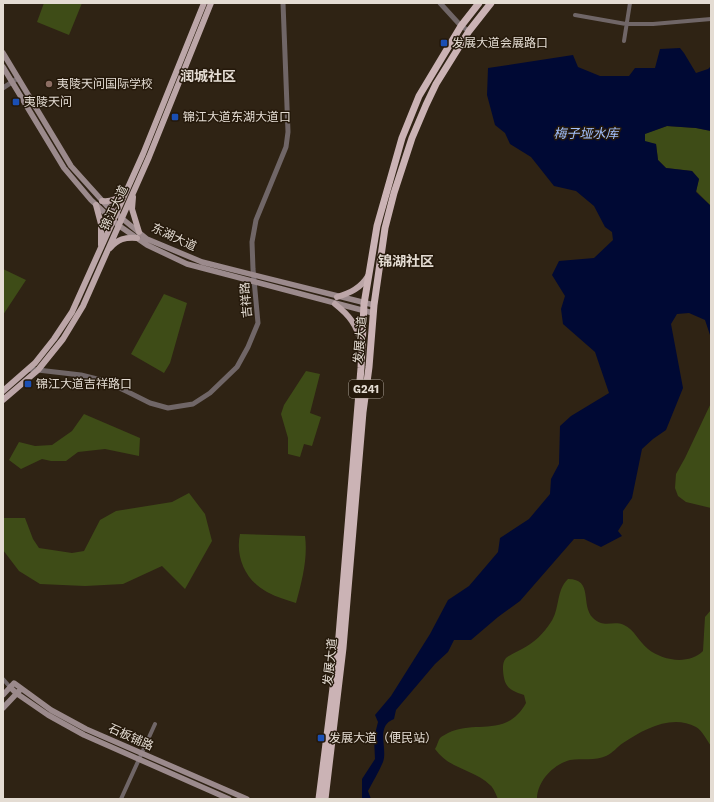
<svg xmlns="http://www.w3.org/2000/svg" width="714" height="802" viewBox="0 0 714 802" font-family="'Work Sans','Noto Sans SC',sans-serif">
<style>
.green{fill:#3e4c17}
.water{fill:#000934}
.lines{fill:none;stroke-linecap:round;stroke-linejoin:round}
.minor{stroke:#706667;stroke-width:4}
.tertiary{stroke:#706667;stroke-width:5}
.secondary{stroke:#9b8a8c;stroke-width:5.5}
.primary{stroke:#bca6a8;stroke-width:6}
.trunk{stroke:#cbb3b5;stroke-width:7}
.transit-dot{fill:#1a4fb4;stroke:#25190b;stroke-width:1.5}
.education-dot{fill:#8d6e63;stroke:#25190b;stroke-width:1.5}
.labels{text-anchor:middle;dominant-baseline:central;stroke-width:3;stroke-linejoin:round;paint-order:stroke}
.shield{fill:#25190b;stroke:#aba297;stroke-width:1}
.shield-label{font-size:11px;font-weight:bold;fill:#e4dcd3}
.poi-label{font-size:12px;fill:#e4dcd3;stroke:#25190b;text-anchor:start}
.street-label{font-size:12px;fill:#e4dcd3;stroke:#25190b}
.water-label{font-size:13px;font-style:italic;fill:#a2c0fd;stroke:#25190b}
.quarter-label{font-size:14px;font-weight:bold;fill:#e4dcd3;stroke:#25190b}
</style>
<rect width="100%" height="100%" fill="#2f2314"/>
<path class="green" d="M44,3H82L69,35L37,22Z
M667,126L696,128L711,131V206L696,191L699,179L692,171L666,168L658,160L656,144L645,142L644,134Z
M3,269L26,280L3,315Z
M164,294L187,303L170,363L164,373L131,354Z
M306,371L320,374L310,413L321,417L312,446L304,444L300,457L288,454V438L281,414L284,405Z
M711,403V508L686,502L678,496L675,488L676,474L685,458Z
M84,414L140,438L139,456L105,449L78,452L66,461H51L42,459L21,469L9,460L19,442L35,446L52,445L72,431Z
M189,493L205,514L212,541L185,589L162,566L123,584L85,586L40,584L19,571L3,550V518H25L33,539L39,548L72,553L84,551L100,520L116,511L172,502Z
M240,534L305,536C308,558 302,581 296,603C287,600 276,597 267,592C246,581 235,557 240,534Z
M568,579C594,579 580,605 593,618C605,629 612,620 624,625C634,629 639,642 648,649C663,661 689,665 703,651L705,617L711,610V746C707,741 702,730 696,727C672,714 644,729 623,743C617,747 613,753 606,756C595,761 582,758 570,760C554,764 537,781 537,799H498C496,795 494,788 490,785C474,769 450,770 435,749C437,746 438,741 440,738C442,736 446,734 448,733C475,719 506,739 526,703L524,695C509,690 504,687 503,670C503,665 503,662 506,658C511,654 517,652 522,649C534,643 544,633 551,622C560,609 556,590 568,579Z"/>
<path class="water" d="M680,48L684,53L696,73L708,69L711,66V131L696,128L667,126L645,134V141L656,144L658,160L666,168L692,171L699,179L696,192L711,206V338L705,320L689,313L677,314L671,324L683,388L666,430L653,439L642,449L632,498L623,511V523L618,531L622,536L601,547L584,539H574L520,601L498,617L471,640H454L448,652L435,664L396,710L394,719C375,726 388,748 383,762C379,772 373,781 368,791L371,799H362V779L375,759L374,738L378,722L375,715L391,696L430,634L448,600L469,586L498,552L500,538L529,519L550,494L551,479L559,464L560,426L571,416L609,393L595,352L563,324L561,309L565,296L552,275L559,261L594,258L613,240L612,232L605,227L594,206L576,191L554,186L531,157L510,144L505,133L495,125L487,95L488,68L573,55L578,67L600,76H629L635,68H655L660,49Z"/>
<g class="lines">
<path class="minor" d="M575,15L626,24H653L711,19
M624,41L630,3
M3,679L10,687
M121,799L155,724"/>
<path class="tertiary" d="M440,3L461,26L469,31
M3,88L18,78
M29,369L81,375L105,381L128,392L150,403L168,408L193,404L210,393L237,367L248,347L258,323L253,269L252,242L256,220L286,147L288,132L283,3"/>
<path class="secondary" d="M3,53L71,166L107,206L147,239L202,262L374,305
M3,67L64,168L91,200L118,225L147,245L187,264L373,313
M10,687L16,693L48,715L84,735L229,799
M3,695L14,683L51,710L86,729L247,799
M3,708L19,691"/>
<path class="primary" d="M133,197L132,209L139,232
M102,201C112,202 117,199 124,193
M96,205L101,224V245
M110,248C118,239 125,237 137,238
M337,297C350,293 361,288 368,276
M335,304C349,315 357,325 361,343
M3,391L35,363L54,339L72,312L143,154L204,3
M3,400L38,370L63,339L83,306L149,157L211,3"/>
<path class="trunk" d="M319,799L338,648L361,368L364,304L377,226L402,138L419,96L461,26L479,3
M325,799L343,648L363,412L369,367L374,305L385,228L394,193L412,138L426,105L436,84L469,31L491,3"/>
</g>
<g class="transit-dot">
<rect x="440" y="39" width="8" height="8" rx="2"/>
<rect x="12" y="98" width="8" height="8" rx="2"/>
<rect x="171" y="113" width="8" height="8" rx="2"/>
<rect x="24" y="380" width="8" height="8" rx="2"/>
<rect x="317" y="734" width="8" height="8" rx="2"/>
</g>
<circle class="education-dot" cx="49" cy="84" r="4"/>
<g class="labels">
<rect class="shield" x="349" y="380" width="34" height="18" rx="3"/>
<g class="shield-label">
<text x="366" y="389">G241</text>
</g>
<g class="poi-label">
<text x="452" y="43">发展大道会展路口</text>
<text x="57" y="84">夷陵天问国际学校</text>
<text x="24" y="102">夷陵天问</text>
<text x="183" y="117">锦江大道东湖大道口</text>
<text x="36" y="384">锦江大道吉祥路口</text>
<text x="329" y="738">发展大道（便民站）</text>
</g>
<g class="street-label">
<text transform="translate(114 208) rotate(-65)">锦江大道</text>
<text transform="translate(174 237) rotate(25)">东湖大道</text>
<text transform="translate(246 300) rotate(-95)">吉祥路</text>
<text transform="translate(360 340) rotate(-85)">发展大道</text>
<text transform="translate(330 662) rotate(-84)">发展大道</text>
<text transform="translate(131 737) rotate(24)">石板铺路</text>
</g>
<g class="water-label">
<text x="586" y="133">梅子垭水库</text>
</g>
<g class="quarter-label">
<text x="208" y="76">润城社区</text>
<text x="406" y="261">锦湖社区</text>
</g>
</g>
<rect width="714" height="802" fill="none" stroke="#e4dcd3" stroke-width="8"/>
</svg>
